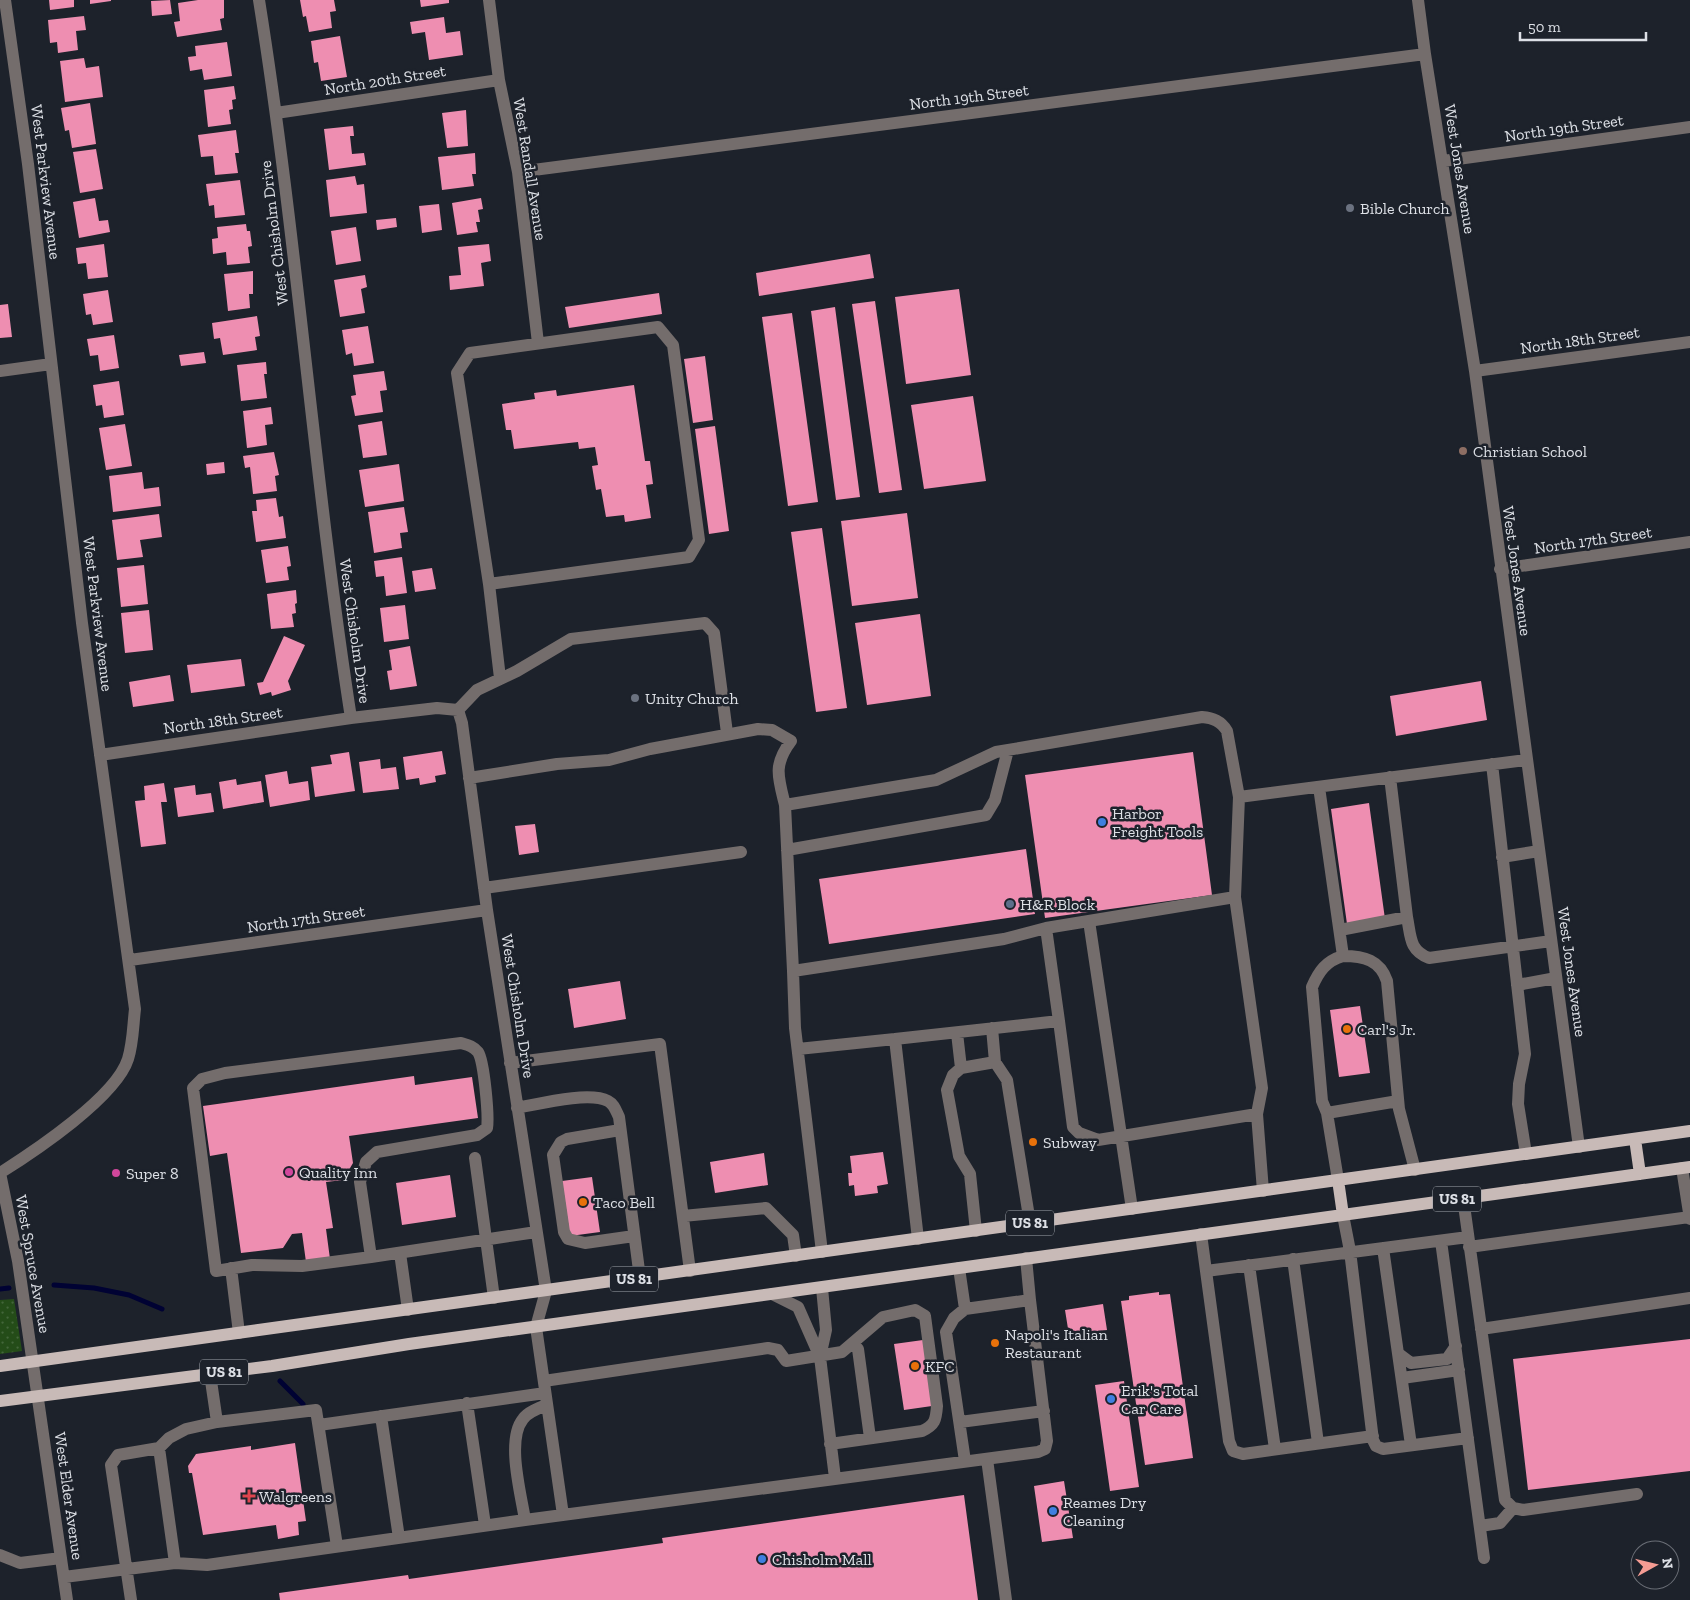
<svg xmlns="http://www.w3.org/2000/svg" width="1690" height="1600" viewBox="0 0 1690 1600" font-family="'Zilla Slab',serif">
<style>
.park{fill:url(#park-dots)}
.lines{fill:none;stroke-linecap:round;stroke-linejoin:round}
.stream{stroke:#000233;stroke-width:5}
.building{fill:#ee8eb1}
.minor{stroke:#746d6c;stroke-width:12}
.major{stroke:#c8bab7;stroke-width:12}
.worship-dot{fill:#6b7280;stroke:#1d222b;stroke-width:2}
.education-dot{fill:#8d6e63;stroke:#1d222b;stroke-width:2}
.shop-dot{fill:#3f7fe0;stroke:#1d222b;stroke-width:2}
.service-dot{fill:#5c6f8a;stroke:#1d222b;stroke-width:2}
.food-dot{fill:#e8710a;stroke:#1d222b;stroke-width:2}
.hotel-dot{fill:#d1479c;stroke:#1d222b;stroke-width:2}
.health-dot{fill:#e0444e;stroke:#1d222b;stroke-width:2}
.labels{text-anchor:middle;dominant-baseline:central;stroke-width:5;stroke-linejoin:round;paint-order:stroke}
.shield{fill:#1d222b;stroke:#a3a7ae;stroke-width:1}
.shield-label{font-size:15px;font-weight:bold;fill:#dde0e6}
.street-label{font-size:16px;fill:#dde0e6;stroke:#1d222b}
.poi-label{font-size:16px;fill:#dde0e6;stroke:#1d222b;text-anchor:start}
</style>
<defs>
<pattern id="park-dots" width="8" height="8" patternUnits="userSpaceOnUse" patternTransform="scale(1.25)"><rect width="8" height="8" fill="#244c18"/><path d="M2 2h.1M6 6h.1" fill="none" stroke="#43663a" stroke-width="1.8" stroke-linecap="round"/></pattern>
</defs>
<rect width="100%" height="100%" fill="#1d222b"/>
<path class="park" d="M14,1299L22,1351L0,1354V1300Z"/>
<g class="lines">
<path class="stream" d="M54,1285L94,1288L129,1295L162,1309
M0,1289L9,1288
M280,1381L303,1404"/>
</g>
<path class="building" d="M49,0H74V7L50,10Z
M90,0H111V1L90,4Z
M170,0L172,14L152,16L151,1Z
M198,0H224V18L220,19L222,30L177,37L174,22L180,21L178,3Z
M300,0H334L336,11L330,12L332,28L309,32L306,16L303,17Z
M420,0H449V3L421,7Z
M84,16L86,30L76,31L78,50L58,53L57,42L50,43L48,20Z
M444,17L446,33L460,31L463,55L429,60L425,32L412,34L410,22Z
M340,36L347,77L321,81L318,62L314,63L311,41Z
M227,42L232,76L204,80L202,69L190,71L188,57L196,56L195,46Z
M84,58L86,68L99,66L103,97L65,102L60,61Z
M234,86L236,99L232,100L233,109L229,110L231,124L208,127L204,90Z
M90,103L96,144L72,148L69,130L65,131L61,108Z
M466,110L468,146L447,148L442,113Z
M353,126L354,136H350L352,154L364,153L366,165L329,170L324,129Z
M236,130L239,153H235L238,173L215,175L213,156L201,157L198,135Z
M96,149L103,189L80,193L73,152Z
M475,153L476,174H472L474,186L442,190L438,157Z
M355,176L357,185L364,184L367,213L330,217L326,180Z
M240,180L245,215L215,218L214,205L209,206L206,184Z
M95,198L99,221L108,220L110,232L79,238L73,202Z
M481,198L483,209L478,210L480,222H476L478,232L457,235L452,203Z
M439,204L442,230L422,233L419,206Z
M396,218L397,227L377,230L376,220Z
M246,224L247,231H250L252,246L248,247L250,263L227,265L226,252L213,254L212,239L218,238L217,227Z
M356,227L361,261L336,265L331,231Z
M104,244L108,277L88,279L86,263L78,264L76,248Z
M489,244L491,261L481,263L484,286L450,290L449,276L461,275L458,247Z
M870,254L874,278L759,296L756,273Z
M253,271V294H249L250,308L228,311L224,274Z
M365,275L367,287L361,289L365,313L340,317L334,280Z
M959,289L971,375L906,384L895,297Z
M108,290L113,322L93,325L91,314L86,315L83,294Z
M659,293L662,314L569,328L565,307Z
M875,301L902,490L879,493L852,304Z
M8,304L12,337L0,338V305Z
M835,307L860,497L836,500L811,311Z
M792,313L818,502L788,506L762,317Z
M257,316L260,336L255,337L257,350L223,355L220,338L214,339L212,323Z
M368,326L374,363L354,366L352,353L346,355L342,330Z
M114,335L119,368L100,371L98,355L90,356L87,339Z
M204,352L206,363L181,366L179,355Z
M705,356L713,420L693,423L684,359Z
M266,362L267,374H264L267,398L241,401L237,365Z
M384,371L387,390L380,391L383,412L355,416L351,396L356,395L353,375Z
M119,381L124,415L104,418L102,405L96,406L93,385Z
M634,385L645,461H650L653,484L646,485L651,518L625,522L624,515L606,517L601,489L596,490L592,466L598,465L595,447L579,449L578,442L514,449L511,430H506L502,404L535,399L534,393L556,390L557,396Z
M973,396L986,481L924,489L911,405Z
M271,407L273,424L265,425L267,445L247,448L243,411Z
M382,421L387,455L363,458L358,425Z
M125,424L132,466L106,470L99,428Z
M715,426L729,531L709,534L695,429Z
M274,452L279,475L275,476L277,491L253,494L250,467L245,468L243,456Z
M224,462L225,473L207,475L206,464Z
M399,464L404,501L365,507L359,470Z
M142,472L144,489L159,487L161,506L113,512L109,476Z
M276,498L279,517L283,516L286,538L256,542L252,511H257L256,500Z
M404,507L408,532L400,533L402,548L374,553L368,512Z
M907,513L918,598L852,606L841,521Z
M159,514L162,537L140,540L143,557L117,560L112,520Z
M822,528L847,708L816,712L791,532Z
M288,546L291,566L287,567L289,580L266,583L261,550Z
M402,557L407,593L386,596L384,576L376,577L374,561Z
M144,565L148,604L121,607L117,568Z
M432,568L436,589L415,592L412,571Z
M296,590L297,603L295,604L296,613L292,614L294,627L271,629L267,594Z
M405,605L409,639L384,642L380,608Z
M149,610L153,650L125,653L121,613Z
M920,614L931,696L867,705L855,623Z
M284,636L305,645L288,681L291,690L272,696L271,692L260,695L257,683L263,682Z
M410,646L417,686L390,690L387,671L392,670L389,650Z
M241,659L245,686L191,693L187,665Z
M170,675L174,701L133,707L129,682Z
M1481,681L1487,720L1396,736L1390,696Z
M442,751L446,774L435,776L436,782L420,785L419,778L406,780L403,757Z
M349,752L355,791L315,797L311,767L332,764L330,755Z
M1193,752L1212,895L1045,918L1025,775Z
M380,759L381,769L396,767L399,789L363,793L359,762Z
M287,771L289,784L308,781L310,800L270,807L265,775Z
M236,779L237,785L261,781L264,802L223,809L219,782Z
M164,783L167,802H161L166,844L141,847L135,801L145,800L144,786Z
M195,785L196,795L211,793L214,812L178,817L174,788Z
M1369,803L1385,919L1347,924L1331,809Z
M535,824L539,852L519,855L515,826Z
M1026,849L1035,914L829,944L819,879Z
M620,981L626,1019L574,1028L568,989Z
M1360,1006L1370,1073L1339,1077L1330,1010Z
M414,1076L415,1085L472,1077L478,1118L349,1136L353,1163L343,1180L326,1182L333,1228L326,1229L330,1259L306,1262L302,1233L292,1234L283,1248L241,1253L227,1153L210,1156L203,1106Z
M883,1152L888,1184L877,1186L878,1193L855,1196L854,1185L849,1186L848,1173H852L850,1156Z
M764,1153L768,1185L715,1193L710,1162Z
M450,1175L456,1217L402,1225L396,1183Z
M592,1177L600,1232L570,1236L562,1181Z
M1159,1292V1295L1170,1294L1193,1458L1145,1465L1121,1301L1129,1300V1296Z
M1103,1304L1107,1330L1069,1335L1065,1310Z
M1690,1339V1471L1528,1490L1513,1359Z
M923,1340L932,1406L904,1410L894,1344Z
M1124,1381L1139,1487L1110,1491L1095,1385Z
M295,1443L306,1521L298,1522L299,1535L278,1539L276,1525L203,1535L192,1473H189L188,1466L196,1454L251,1446V1450Z
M1064,1481L1073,1538L1042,1542L1034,1486Z
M964,1495L978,1600H280L279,1593L408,1575L409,1579L663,1543L662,1538Z"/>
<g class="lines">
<path class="minor" d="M259,0C297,238 314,479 351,718
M489,0L499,80L518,172L538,343
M1418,0L1425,54L1475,371L1579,1147
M276,113L499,80
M1443,161L1690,127
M518,172L1425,54
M0,371L51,364
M1475,371L1690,342
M1500,569L1690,542
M489,584L689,557L699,540L673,345L658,327L470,353L457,373L489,584L500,678
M458,710L477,690L517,671L571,639L705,623L714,633L727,733
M100,755L351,718L437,708L458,710L462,723L487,910L546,1291L536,1327L563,1515
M1492,764L1525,1054L1519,1084L1518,1104L1526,1154
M469,778L557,764L609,760L650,749L758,729L772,730L791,741C773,765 778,777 785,805
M1319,787L1343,956C1326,961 1319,971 1312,987L1322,1101L1327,1113L1338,1180
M787,850L986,815L995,800L1008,750
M1502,857L1539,851
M484,888L741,852
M1235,897L1239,797
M1407,917C1411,937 1409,950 1429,958L1551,941
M1089,921L1132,1209
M1046,928L1059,1021
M1340,930L1407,917L1390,777
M1343,956C1364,956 1380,960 1387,981L1399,1109L1415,1170
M130,960L487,910
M793,971L785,805L936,780L996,752L1202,717C1213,718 1221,721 1227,731L1239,797L1526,760
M1517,985L1556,978
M992,1028L995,1062L1007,1080L1030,1223
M957,1033L961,1068L953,1075L947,1090L959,1156L970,1174L976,1231
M798,1049L895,1039
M510,1063L660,1044L690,1271
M961,1068L995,1062
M517,1108C539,1104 589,1091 608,1101C614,1104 616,1111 619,1117L640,1278
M1327,1113L1398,1101
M620,1130L567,1139L561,1142L553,1155L564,1232L568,1239L585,1243L634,1236
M475,1158L494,1298
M1682,1168L1690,1219
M0,1173C35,1151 116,1097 128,1059C133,1043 133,1026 135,1009L82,623L28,164L5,0
M0,1173L18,1261L67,1600
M1463,1198L1505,1500L1513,1508L1523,1510L1637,1494
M1343,1215L1350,1251L1373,1440L1376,1446L1383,1449L1468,1438
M683,1216L766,1208L793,1235L796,1256
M1201,1234L1229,1441L1233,1451L1243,1454L1373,1436
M918,1239L895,1039L1059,1021L1073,1127L1079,1133L1098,1140L1257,1114
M1441,1241L1484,1558
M1469,1247L1690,1217
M1383,1248L1411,1445
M822,1252L795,1028L793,971L1004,939L1046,928L1235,897L1262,1088L1257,1114L1263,1191
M400,1253L408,1310
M371,1257L302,1266L252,1265L216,1271L193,1088L202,1079L225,1073L461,1043C468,1045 473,1046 478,1052C484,1061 489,1116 487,1128L477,1135L377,1152L366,1162L360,1182L371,1257L536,1232
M1293,1259L1318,1443
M1249,1265L1275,1449
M231,1268L239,1333
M959,1268L965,1309L1030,1300L1026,1258
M1206,1271L1468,1237
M822,1288L826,1330L820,1357L835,1478
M772,1294L798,1307L820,1357
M965,1309L954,1318L946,1332L965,1461
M1481,1329L1690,1298
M853,1343L858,1349L870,1438
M1399,1354L1411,1363L1447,1359L1456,1346
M1402,1378L1459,1370
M544,1381L768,1348L778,1350L786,1361L842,1352L883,1317L915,1310L925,1316L937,1406C936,1420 935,1425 922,1431L830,1444
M467,1403L485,1525
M381,1416L399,1538
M217,1422L316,1410L337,1546
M960,1422L1044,1411
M319,1425L545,1393
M159,1448L175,1563
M987,1459L1006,1600
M525,1520C521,1494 506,1440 523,1419C528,1412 539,1408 547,1405
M1480,1526L1500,1523L1513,1508
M0,1555L20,1563L61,1558
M64,1577L175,1563L207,1565L525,1520L1038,1452L1045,1449L1047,1441L1030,1300
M131,1600L111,1465L118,1455L159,1448L169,1438L186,1429L217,1422L210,1374"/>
<path class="major" d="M1635,1139L1640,1174
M1338,1180L1343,1215
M0,1366L1690,1131
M0,1401L272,1366L409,1344L1690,1167"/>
</g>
<g class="worship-dot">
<circle cx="1350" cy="208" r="5"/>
<circle cx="635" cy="698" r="5"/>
</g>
<circle class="education-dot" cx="1463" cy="451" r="5"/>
<g class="shop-dot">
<circle cx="1102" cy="822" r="5"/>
<circle cx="1111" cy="1399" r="5"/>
<circle cx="1053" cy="1511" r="5"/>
<circle cx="762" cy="1559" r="5"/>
</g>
<circle class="service-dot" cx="1010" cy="904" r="5"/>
<g class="food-dot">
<circle cx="1347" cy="1029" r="5"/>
<circle cx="1033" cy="1142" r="5"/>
<circle cx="583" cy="1202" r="5"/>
<circle cx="995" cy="1343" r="5"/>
<circle cx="915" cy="1366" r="5"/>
</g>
<g class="hotel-dot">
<circle cx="289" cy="1172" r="5"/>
<circle cx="116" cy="1173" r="5"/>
</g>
<path class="health-dot" d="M246.5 1488.5h5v5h5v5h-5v5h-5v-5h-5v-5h5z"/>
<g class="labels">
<g class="shield">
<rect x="1433" y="1186.5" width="48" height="25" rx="4"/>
<rect x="1006" y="1210.5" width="48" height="25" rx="4"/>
<rect x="610" y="1266.5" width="48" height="25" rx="4"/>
<rect x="200" y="1359.5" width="48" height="25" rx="4"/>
</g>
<g class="shield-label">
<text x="1457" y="1199">US 81</text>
<text x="1030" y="1223">US 81</text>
<text x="634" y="1279">US 81</text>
<text x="224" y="1372">US 81</text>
</g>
<g class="street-label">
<text transform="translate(385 80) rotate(-9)">North 20th Street</text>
<text transform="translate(969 97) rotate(-7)">North 19th Street</text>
<text transform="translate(1564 128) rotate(-8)">North 19th Street</text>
<text transform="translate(530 169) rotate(81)">West Randall Avenue</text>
<text transform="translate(1460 169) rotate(81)">West Jones Avenue</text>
<text transform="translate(46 182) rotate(83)">West Parkview Avenue</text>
<text transform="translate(274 233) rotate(-97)">West Chisholm Drive</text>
<text transform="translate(1580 340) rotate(-8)">North 18th Street</text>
<text transform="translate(1593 540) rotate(-8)">North 17th Street</text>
<text transform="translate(1517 571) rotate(82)">West Jones Avenue</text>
<text transform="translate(98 614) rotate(83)">West Parkview Avenue</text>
<text transform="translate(355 631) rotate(82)">West Chisholm Drive</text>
<text transform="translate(223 720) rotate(-8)">North 18th Street</text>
<text transform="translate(306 919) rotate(-8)">North 17th Street</text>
<text transform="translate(1572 972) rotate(82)">West Jones Avenue</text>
<text transform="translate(518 1006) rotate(81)">West Chisholm Drive</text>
<text transform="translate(33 1264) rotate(80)">West Spruce Avenue</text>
<text transform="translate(69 1496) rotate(82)">West Elder Avenue</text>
</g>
<g class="poi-label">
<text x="1360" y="208">Bible Church</text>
<text x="1473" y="451">Christian School</text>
<text x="645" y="698">Unity Church</text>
<text x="1112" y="813">Harbor<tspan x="1112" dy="18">Freight Tools</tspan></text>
<text x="1020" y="904">H&amp;R Block</text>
<text x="1357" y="1029">Carl's Jr.</text>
<text x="1043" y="1142">Subway</text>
<text x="299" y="1172">Quality Inn</text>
<text x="126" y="1173">Super 8</text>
<text x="593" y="1202">Taco Bell</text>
<text x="1005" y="1334">Napoli's Italian<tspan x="1005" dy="18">Restaurant</tspan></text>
<text x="925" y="1366">KFC</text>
<text x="1121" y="1390">Erik's Total<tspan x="1121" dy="18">Car Care</tspan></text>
<text x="259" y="1496">Walgreens</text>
<text x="1063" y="1502">Reames Dry<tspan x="1063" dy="18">Cleaning</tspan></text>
<text x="772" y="1559">Chisholm Mall</text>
</g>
</g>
<g transform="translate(1655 1565) rotate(82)"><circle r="24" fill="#1d222b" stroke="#6a6e76"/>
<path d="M0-4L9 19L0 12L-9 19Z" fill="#f59c93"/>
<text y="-8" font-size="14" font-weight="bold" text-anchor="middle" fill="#dde0e6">N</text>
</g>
<path d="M1520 32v8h126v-8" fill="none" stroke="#dde0e6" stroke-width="2.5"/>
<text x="1528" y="32" font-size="15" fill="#dde0e6" stroke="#1d222b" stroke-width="4" paint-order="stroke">50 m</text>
</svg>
